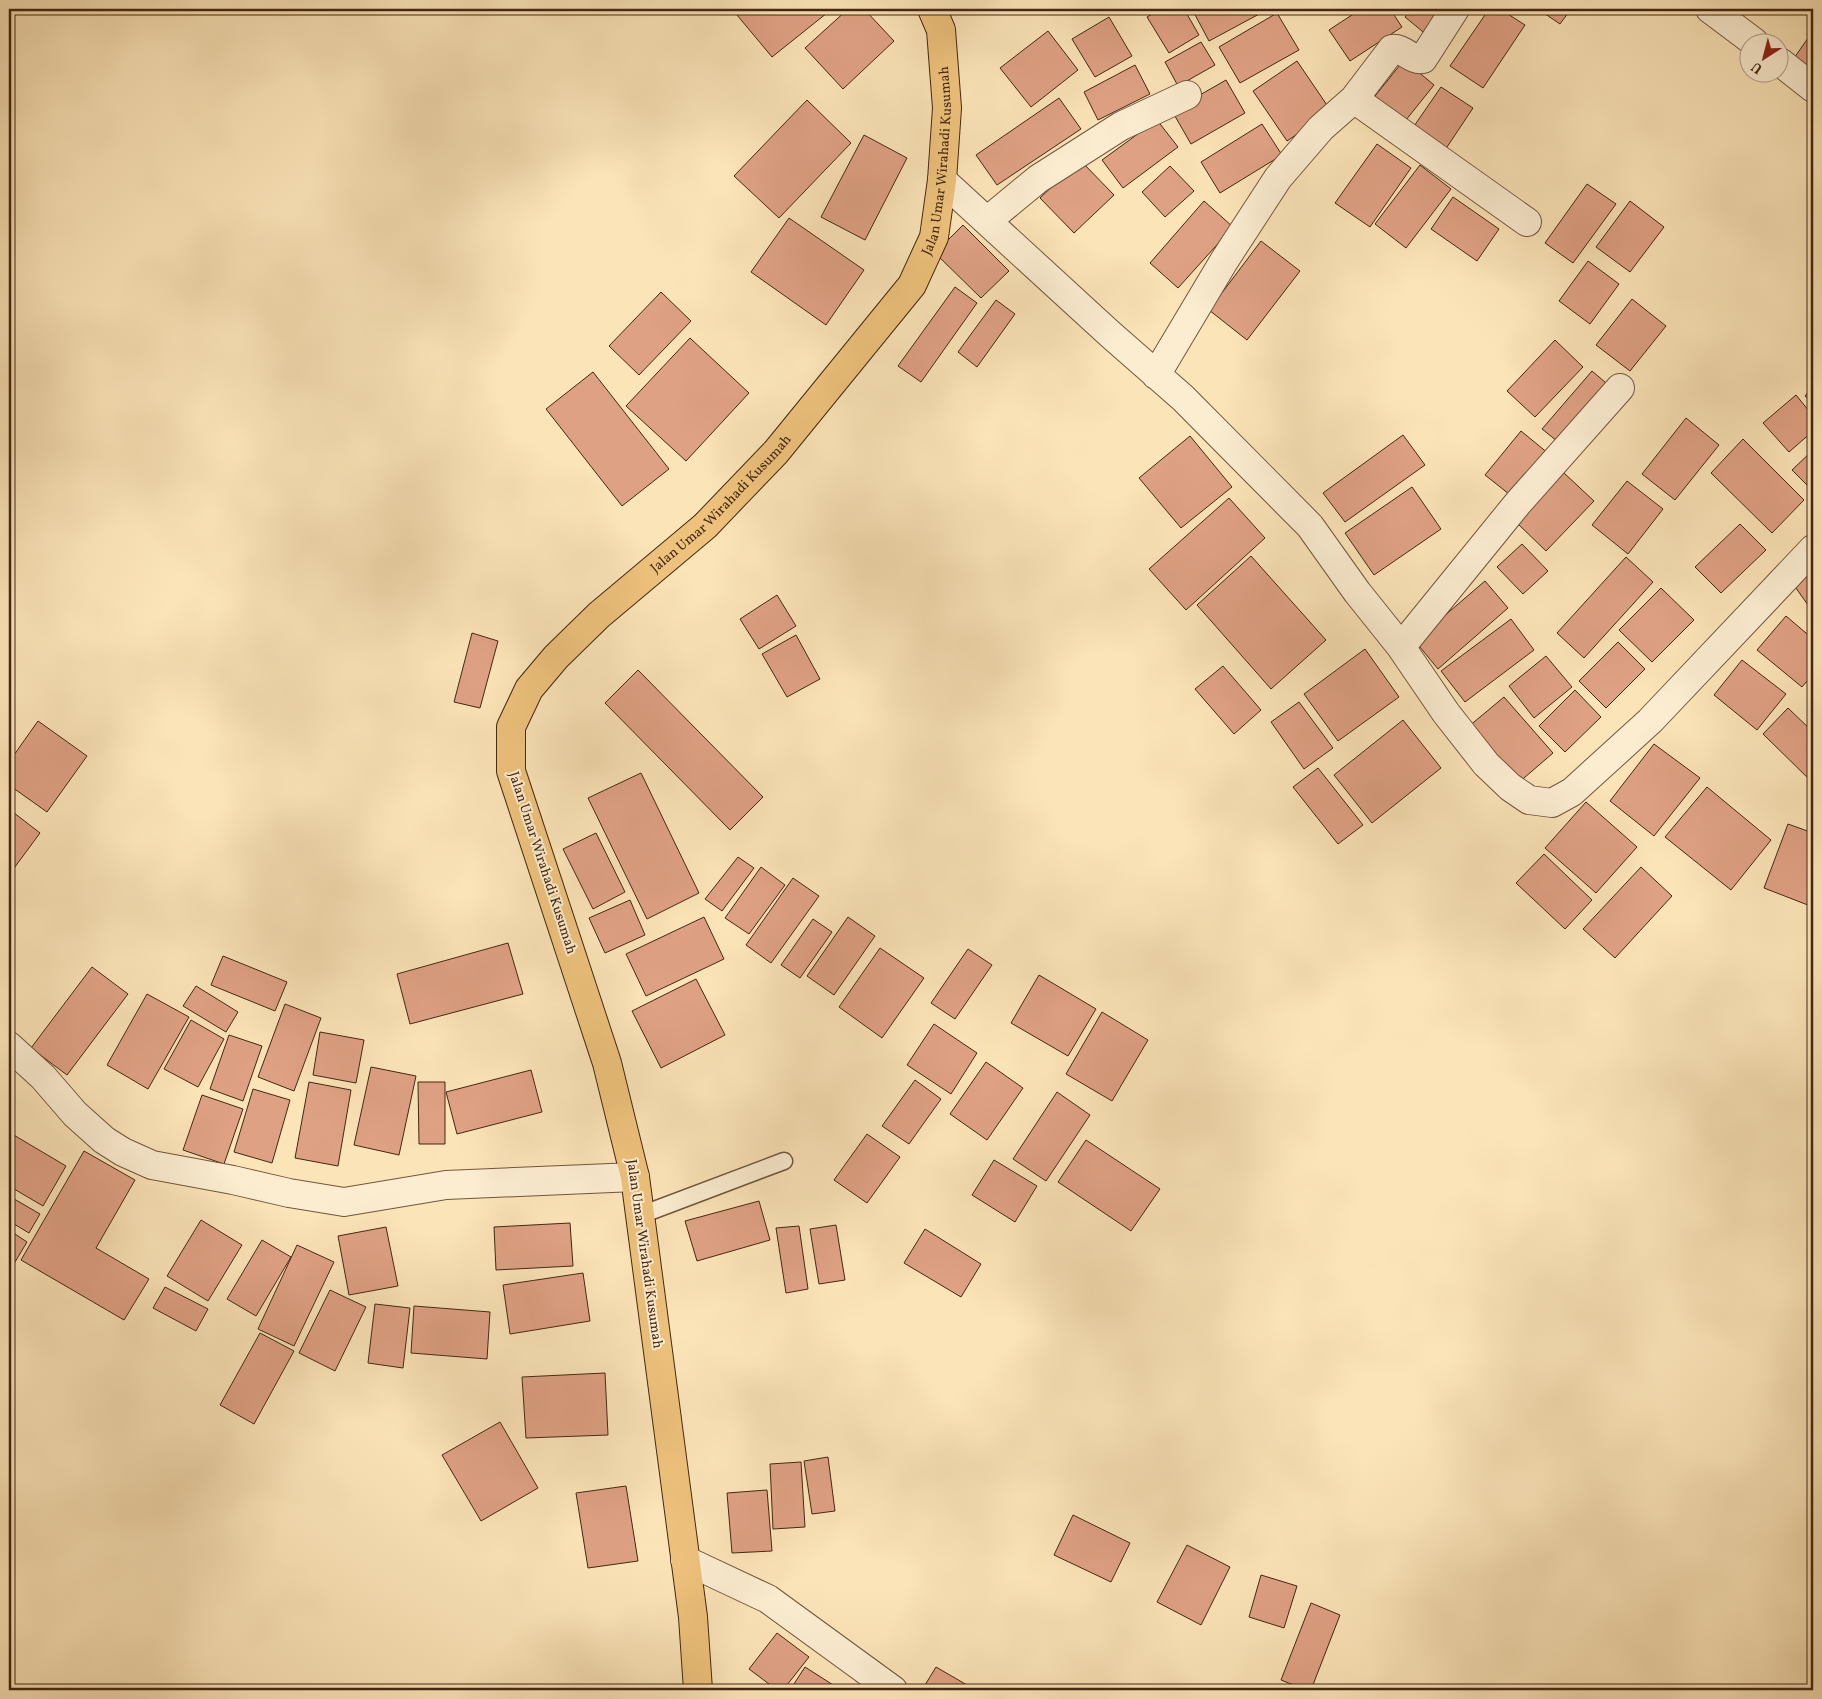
<svg xmlns="http://www.w3.org/2000/svg" width="1822" height="1699" viewBox="0 0 1822 1699" font-family="Vollkorn,serif">
<style>
.building{fill:#dfa184;stroke:#442712}
.lines{fill:none;stroke-linecap:round;stroke-linejoin:round}
.lane-casing{stroke:#72563c;stroke-width:19}
.street-casing{stroke:#72563c;stroke-width:30}
.primary-casing{stroke:#442712;stroke-width:30}
.lane{stroke:#fcedd1;stroke-width:16}
.street{stroke:#fcedd1;stroke-width:28}
.primary{stroke:#eec27c;stroke-width:28}
.labels{text-anchor:middle;dominant-baseline:central;stroke-width:4;stroke-linejoin:round;paint-order:stroke}
.street-label{font-size:14px;fill:#442712;stroke:#fcedd1}
</style>
<rect width="100%" height="100%" fill="#fbe4b8"/>
<filter id="stains"><feTurbulence type="fractalNoise" baseFrequency=".004" numOctaves="4"/><feColorMatrix values="0 0 0 0 .2 0 0 0 0 .09 0 0 0 0 .02 0 0 0 .5 -.17"/></filter>
<radialGradient id="worn" r=".72"><stop offset=".6" stop-color="#630" stop-opacity="0"/><stop offset="1" stop-color="#630" stop-opacity=".3"/></radialGradient>
<path class="building" d="M732,9H832L772,57Z
M848,9H864L894,41L843,89L805,48Z
M1161,9H1184L1199,35L1169,53L1147,17Z
M1197,9H1261L1263,12L1209,41L1193,11Z
M1361,9H1390L1402,27L1350,61L1329,30Z
M1411,9H1450L1428,36L1405,17Z
M1489,9H1500L1525,25L1483,88L1450,66Z
M1538,9H1571L1560,24Z
M1277,13L1299,50L1240,83L1219,47Z
M1109,17L1132,56L1095,77L1072,39Z
M1048,31L1078,70L1031,107L1000,68Z
M1813,31V77L1792,61Z
M1201,42L1215,65L1178,86L1165,62Z
M1404,60L1434,85L1402,125L1371,101Z
M1297,61L1331,111L1287,141L1253,91Z
M1135,65L1150,94L1098,120L1084,92Z
M1226,80L1245,113L1191,144L1172,111Z
M1441,87L1473,108L1443,153L1410,132Z
M1059,98L1081,129L997,185L976,155Z
M807,100L851,143L779,218L734,176Z
M1157,120L1178,147L1123,188L1102,160Z
M1262,124L1282,155L1220,193L1201,162Z
M864,135L907,158L865,240L821,217Z
M1377,144L1411,168L1370,227L1335,203Z
M1080,160L1114,195L1074,233L1040,198Z
M1420,165L1451,189L1406,248L1375,224Z
M1170,166L1194,191L1165,217L1142,192Z
M1587,184L1616,204L1573,263L1545,243Z
M1453,197L1499,229L1477,261L1431,229Z
M1204,201L1233,227L1178,288L1150,263Z
M1630,201L1664,227L1630,272L1596,247Z
M789,218L864,270L826,325L751,272Z
M963,225L1009,271L981,298L935,253Z
M1261,241L1300,271L1247,340L1209,310Z
M1588,261L1619,284L1590,324L1559,301Z
M955,287L977,303L921,382L898,366Z
M661,292L691,321L639,375L609,346Z
M1632,299L1666,326L1630,371L1596,345Z
M996,300L1015,314L977,367L958,352Z
M690,338L749,393L686,461L626,406Z
M1555,340L1583,367L1535,417L1507,391Z
M1592,371L1612,388L1562,445L1542,429Z
M593,372L669,469L622,506L546,409Z
M1813,386V403L1805,396Z
M1796,395L1813,416V431L1789,452L1763,423Z
M1686,418L1719,445L1675,500L1642,474Z
M1521,431L1549,454L1514,498L1485,475Z
M1403,435L1425,465L1345,522L1323,493Z
M1190,436L1232,487L1181,528L1139,478Z
M1743,439L1804,500L1772,533L1711,473Z
M1813,450V491L1792,470Z
M1564,473L1594,501L1546,551L1517,523Z
M1627,481L1663,509L1628,554L1592,525Z
M1412,487L1441,529L1374,575L1345,533Z
M1229,498L1265,538L1186,610L1149,569Z
M1740,524L1766,550L1721,593L1695,567Z
M1522,544L1548,571L1523,594L1497,567Z
M1251,556L1326,640L1271,689L1197,605Z
M1626,557L1653,582L1584,658L1557,633Z
M1813,570V612L1793,584Z
M1485,581L1508,608L1438,669L1415,641Z
M1661,588L1694,620L1652,662L1619,630Z
M777,595L796,626L759,649L740,619Z
M1786,616L1813,639V674L1802,687L1757,650Z
M1511,619L1534,650L1465,702L1441,671Z
M472,633L498,641L480,708L454,702Z
M796,635L820,679L787,697L762,654Z
M1618,642L1645,669L1606,708L1579,681Z
M1365,649L1399,697L1338,741L1304,694Z
M1546,656L1572,687L1534,718L1509,686Z
M1742,660L1786,694L1757,730L1714,695Z
M1223,666L1261,710L1234,734L1195,689Z
M638,670L763,797L730,830L605,703Z
M1575,690L1601,717L1565,752L1539,726Z
M1504,697L1553,753L1517,784L1468,727Z
M1299,702L1333,748L1304,769L1271,722Z
M1788,708L1813,732V783L1763,734Z
M1403,720L1441,768L1372,823L1334,775Z
M38,721L87,756L47,812L9,785V762Z
M1654,744L1700,778L1654,836L1610,801Z
M1318,768L1363,825L1338,844L1293,787Z
M641,773L699,893L647,919L588,798Z
M1707,787L1771,840L1731,890L1665,837Z
M1586,802L1637,847L1596,893L1545,848Z
M9,809L40,833L9,875Z
M1788,824L1813,833V907L1764,888Z
M596,833L625,892L593,909L563,849Z
M1544,854L1592,900L1565,929L1516,883Z
M738,857L754,868L722,911L705,899Z
M761,867L785,885L749,934L725,918Z
M1641,867L1672,896L1615,958L1583,929Z
M793,878L819,896L771,963L746,945Z
M630,900L645,935L605,953L589,918Z
M704,917L724,959L646,996L626,954Z
M848,917L875,936L834,995L807,976Z
M813,919L832,932L800,978L781,965Z
M508,943L523,994L410,1024L397,974Z
M880,948L924,978L882,1038L839,1007Z
M968,949L992,965L955,1019L931,1003Z
M223,956L287,982L275,1011L211,985Z
M92,967L128,994L67,1075L31,1048Z
M1039,975L1096,1009L1068,1056L1011,1023Z
M696,979L725,1035L661,1068L632,1011Z
M196,986L238,1012L226,1032L183,1006Z
M147,994L189,1017L148,1089L107,1065Z
M285,1004L321,1018L294,1091L258,1077Z
M1102,1012L1148,1040L1112,1101L1066,1074Z
M191,1020L224,1039L198,1087L164,1069Z
M934,1024L977,1053L951,1094L907,1065Z
M320,1032L364,1040L356,1083L313,1075Z
M229,1035L262,1046L243,1101L210,1089Z
M986,1062L1023,1088L987,1140L950,1114Z
M371,1067L416,1076L399,1155L354,1145Z
M531,1070L542,1112L457,1134L446,1092Z
M915,1080L941,1099L909,1144L882,1126Z
M309,1082L351,1090L338,1166L295,1158Z
M418,1082H445V1144H419Z
M253,1089L290,1100L272,1163L234,1152Z
M1057,1092L1090,1115L1046,1181L1013,1159Z
M202,1095L243,1109L224,1164L183,1150Z
M12,1134L66,1166L43,1206L9,1186V1139Z
M867,1134L900,1157L867,1203L834,1180Z
M1086,1140L1160,1189L1131,1231L1058,1182Z
M84,1151L135,1180L96,1248L149,1279L124,1320L21,1260Z
M994,1160L1037,1186L1015,1222L972,1195Z
M9,1196L40,1214L29,1233L9,1221Z
M759,1201L770,1240L697,1261L685,1221Z
M201,1220L242,1245L208,1301L167,1276Z
M570,1223L573,1266L496,1270L494,1227Z
M836,1225L845,1280L819,1284L810,1229Z
M799,1226L808,1289L786,1293L776,1228Z
M386,1227L398,1286L349,1295L338,1236Z
M925,1229L981,1264L961,1297L904,1263Z
M9,1230L27,1242L9,1272Z
M262,1240L291,1257L256,1316L227,1299Z
M297,1245L334,1262L294,1346L258,1329Z
M583,1273L590,1321L510,1334L503,1285Z
M165,1287L208,1309L196,1331L153,1308Z
M330,1290L366,1307L335,1371L299,1353Z
M375,1304L410,1308L403,1368L368,1363Z
M414,1306L490,1312L487,1359L411,1353Z
M260,1333L294,1351L254,1424L220,1405Z
M605,1373L608,1435L526,1438L522,1377Z
M500,1422L538,1488L481,1521L442,1455Z
M828,1457L835,1511L812,1514L804,1461Z
M801,1462L805,1527L773,1529L770,1464Z
M626,1486L638,1561L588,1568L576,1493Z
M767,1490L772,1551L732,1553L727,1493Z
M1073,1515L1130,1543L1111,1582L1054,1555Z
M1187,1545L1230,1567L1201,1625L1157,1602Z
M1261,1575L1297,1586L1284,1628L1249,1617Z
M1311,1603L1340,1615L1311,1690H1306L1281,1680Z
M777,1633L809,1657L783,1690H777L749,1669Z
M805,1667L841,1690H790Z
M936,1667L967,1685L964,1690H922Z"/>
<g class="lines">
<g class="lane-casing">
<path id="lane" d="M641,1215L784,1161"/>
</g>
<g class="street-casing">
<path id="street" d="M1710,9L1754,42
M1780,62L1813,88
M1354,99L1392,49C1403,47 1411,61 1423,59L1455,9
M942,180L1110,334L1183,398L1310,526L1357,592L1401,647L1446,713L1486,764L1510,787L1529,800L1552,803L1572,792L1650,721L1813,549
M987,221L1038,179L1121,126L1187,95
M1156,375L1224,261L1278,178L1321,128L1354,99L1527,222
M1401,647L1518,503L1620,388
M9,1046L43,1077L75,1114L104,1140L123,1152L152,1165L233,1180L289,1193L344,1202L446,1185L635,1177
M685,1560L768,1599L893,1690"/>
</g>
<g class="primary-casing">
<g id="primary">
<path id="s1" d="M698,1690L693,1617L635,1177L607,1063L511,771V727L529,689L556,657L599,615L705,526L776,452L912,285L934,237L942,180L947,108L941,30L932,9"/>
</g>
</g>
<use href="#lane" class="lane"/>
<use href="#street" class="street"/>
<use href="#primary" class="primary"/>
</g>
<g class="labels">
<g class="street-label">
<text stroke="none"><textPath href="#s1" startOffset="1715">Jalan Umar Wirahadi Kusumah</textPath></text>
<text stroke="none"><textPath href="#s1" startOffset="1295">Jalan Umar Wirahadi Kusumah</textPath></text>
<text transform="translate(542 863) rotate(72)">Jalan Umar Wirahadi Kusumah</text>
<text transform="translate(644 1254) rotate(82)">Jalan Umar Wirahadi Kusumah</text>
</g>
</g>
<rect width="1822" height="1699" fill="none" stroke="#fbe4b8" stroke-width="30"/>
<rect x="10" y="10" width="1802" height="1679" fill="none" stroke="#442712" stroke-width="2.5"/>
<rect x="15" y="15" width="1792" height="1669" fill="none" stroke="#442712"/>
<g transform="translate(1764 58) rotate(216)"><circle r="24" fill="#fcedd1" stroke="#b29e85"/>
<path d="M0-4L9 19L0 12L-9 19Z" fill="#8f2418"/>
<text y="-8" font-size="14" font-weight="bold" text-anchor="middle" fill="#442712">U</text>
</g>
<rect width="100%" height="100%" filter="url(#stains)"/>
<rect width="100%" height="100%" fill="url(#worn)"/>
</svg>
